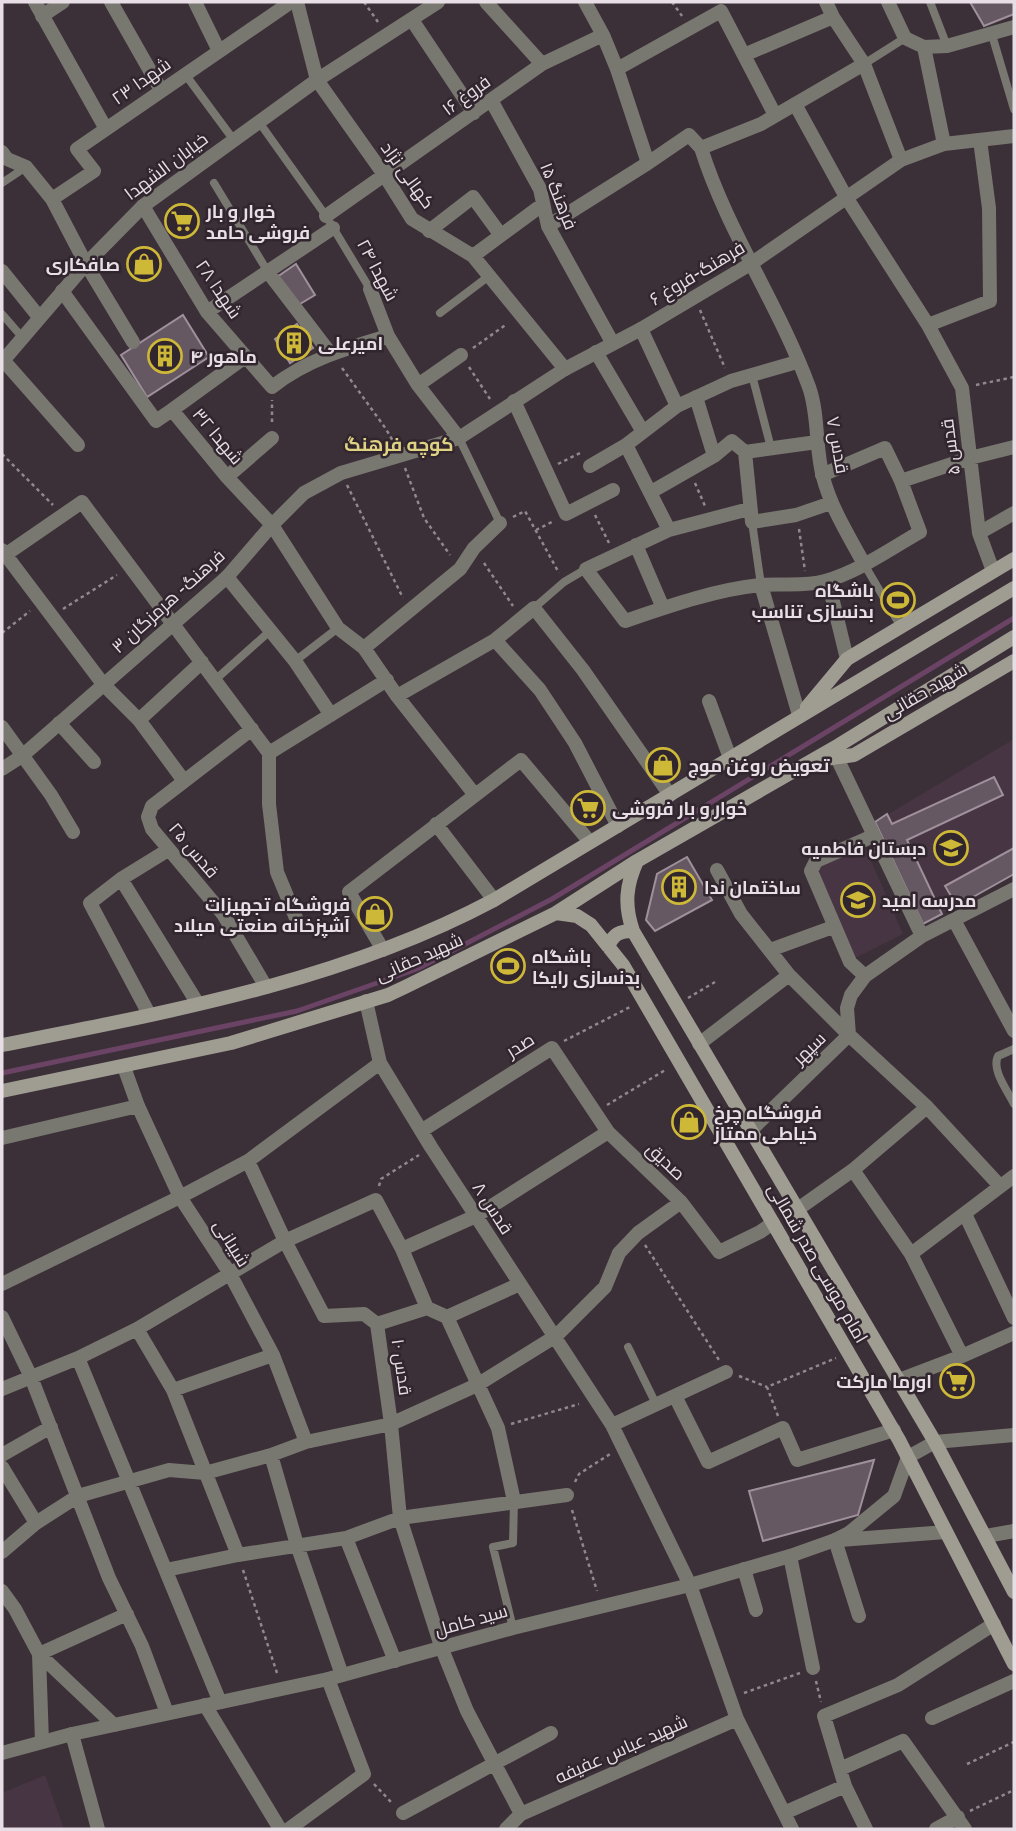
<svg xmlns="http://www.w3.org/2000/svg" width="1016" height="1831" viewBox="0 0 1016 1831" font-family="'IBM Plex Sans',Cairo,sans-serif">
<style>
.built{fill:#473543}
.lines{fill:none;stroke-linecap:round;stroke-linejoin:round}
.stream{stroke:#6a4365;stroke-width:5}
.building{fill:#665863;stroke:#9f909c;stroke-width:2}
.path{stroke:#91878f;stroke-width:2.5;stroke-dasharray:3.5 3.5;stroke-linecap:butt}
.service{stroke:#787770;stroke-width:8}
.minor{stroke:#787770;stroke-width:14}
.tertiary{stroke:#787770;stroke-width:14}
.secondary{stroke:#9f9d92;stroke-width:14}
.labels{text-anchor:middle;dominant-baseline:central;stroke-width:5;stroke-linejoin:round;paint-order:stroke}
.street-label{font-size:18px;fill:#e7dfe5;stroke:#31252e}
.poi-label{font-size:18px;font-weight:bold;fill:#e7dfe5;stroke:#31252e;text-anchor:start}
.neighbourhood-label{font-size:19px;font-weight:bold;fill:#e0d283;stroke:#31252e}
</style>
<rect width="100%" height="100%" fill="#3b2f38"/>
<path class="built" d="M1014,739V875L923,924L875,822Z
M865,847L903,934L851,960L815,867Z
M45,1775L64,1829H2V1793Z"/>
<g class="lines">
<path class="stream" d="M2,1073L297,1011L417,969L552,899L1014,618"/>
</g>
<path class="building" d="M970,2H1014V14L984,26Z
M296,264L315,295L295,307L277,277Z
M183,315L209,357L147,397L121,355Z
M297,324L313,348L290,363L275,339Z
M994,777L1003,795L907,840L942,914L923,924L875,822L887,814L892,824Z
M1014,848V874L957,906L945,886Z
M687,857L712,900L655,931L646,920L657,874Z
M874,1460L858,1515L763,1541L749,1491Z"/>
<g class="lines">
<path class="path" d="M364,2L378,22
M672,2L682,16
M700,310L725,368
M473,348L507,324
M469,367L490,399
M342,368L386,429L394,443
M976,385L1014,377
M272,422V400
M2,454L53,505
M558,464L580,453
M405,468L424,518L450,555
M695,483L705,506
M347,485L403,598
M595,515L609,543
M513,517L525,511L559,573
M799,529L805,571
M536,530L552,522
M484,563L513,606
M63,609L117,575
M2,633L30,611
M688,998L715,982
M564,1041L630,1007
M607,1105L667,1069
M379,1186L381,1179L419,1155
M645,1245L719,1360
M739,1376L767,1387
M778,1416L767,1387L836,1358
M511,1424L579,1404
M575,1482L579,1474L610,1454
M572,1510L597,1591
M243,1570L277,1673
M816,1681L821,1702
M744,1693L800,1673
M967,1764L1014,1742
M374,1784L391,1802
M970,1811L1014,1790"/>
<path class="service" d="M930,2L947,46
M992,35L1014,109
M864,64L905,38
M185,74L233,139
M259,122L326,216L370,289
M2,183L26,167
M214,183L268,272
M440,313L489,276
M2,314L22,337
M752,375L771,448
M459,438L500,523
M752,522L761,585
M864,564L901,627
M534,608L564,582L586,569
M295,661L338,628
M215,680L270,631
M1014,1049L998,1056C991,1070 1008,1091 1014,1104
M628,1347L656,1404
M513,1628L493,1547L513,1543L514,1501"/>
<path class="minor" d="M35,2L106,129
M111,2L161,90
M195,2L219,51
M486,2L542,64
M826,2L833,17L864,64L901,160
M888,2L905,38L924,47L944,144
M42,16L63,2
M412,20L474,113
M603,35L617,69L648,163L689,135L701,148L761,124L864,64
M924,47L947,46L1014,27
M744,55L833,17
M617,69L721,11L775,115
M317,80L385,176L412,219L473,256L565,369
M491,100L540,189L548,226L612,342
M795,104L846,197L928,325L962,388L979,533L993,571
M701,148C727,231 779,305 809,387C819,415 815,448 823,477C831,508 849,536 864,564
M2,152L7,159L26,167L52,199L86,264L133,342
M52,199L94,171L77,149L291,2
M143,206L207,312L272,387C306,360 347,348 388,336
M326,216L542,64L603,35L585,2
M548,226L648,163
M429,231L473,197L500,234
M473,256L542,205
M2,271L39,317
M268,272L330,353
M370,289L388,336L418,385L459,438
M62,291L156,421L172,410L227,477L272,525L338,628L364,648L397,696L475,795
M207,312L333,228
M928,325L990,301L989,208L980,140
M641,329L677,406
M596,352L643,432
M3,360L78,445
M418,385L461,355
M696,397L714,456
M514,401L566,514L613,490
M172,410L245,357
M817,442L745,452L752,522L796,515L831,503
M626,445L669,530
M590,466L626,445L677,406L731,381L797,362
M227,477L272,438
M901,481L970,458L1014,447
M651,492L714,456L732,441L745,452
M749,509L669,530L586,569L625,621C669,606 714,590 760,585C782,583 803,587 825,581C858,572 890,549 920,532L901,481L885,448L822,475
M979,533L1014,513
M636,545L663,608
M2,550L103,684L139,720L184,781
M5,555L82,502L269,753V804L277,872L296,918
M227,577L295,661L331,715
M828,581L847,659
M761,585L799,715
M495,640L540,690L575,743L618,826
M364,648L460,569L474,548L500,523
M397,696L495,640L534,608L583,670L670,795
M709,701L730,758
M139,720L202,662
M59,723L94,762
M2,727L51,795L73,832
M252,729L152,806L148,817L152,829L223,914L266,987
M269,753L387,680
M837,758L922,936
M436,824L494,900
M717,870L741,914L789,975L849,1035
M121,879L198,1004
M954,920L1014,1031
M383,950L349,892L521,760L590,842
M770,950L833,927
M865,976L850,962L811,871L816,861L873,836
M366,1001L380,1063L431,1147L612,1425L690,1585L737,1719L792,1829
M149,1014L90,903L121,879L168,850
M849,1035L847,1008L851,995L865,976L922,936L1014,889
M699,1044L789,975
M124,1067L138,1106L180,1197L229,1272L273,1355L306,1442
M421,1131L552,1048L608,1132L681,1202L719,1252L760,1232L773,1223
M750,1131L849,1035L927,1107L1000,1186
M2,1138L138,1106
M248,1161L285,1241L324,1316L364,1314L377,1324L391,1424L400,1518L442,1649L467,1711L521,1814
M853,1170L911,1254L962,1356
M798,1209L853,1170L927,1107
M965,1214L1014,1318
M402,1249L476,1216L608,1132
M911,1254L1014,1176
M2,1284L180,1197L248,1161L380,1063
M2,1317L31,1377L109,1578L142,1646L167,1713
M447,1317L520,1284
M377,1324L427,1308L447,1317L498,1428L514,1501
M137,1329L173,1390L238,1555
M78,1358L220,1702
M899,1380L962,1356L1014,1333
M2,1389L78,1358L137,1329L285,1241L376,1200L402,1249L427,1308
M173,1390L273,1355
M675,1396L708,1462L783,1428L797,1460L894,1430
M612,1425L726,1372
M935,1442L1014,1435
M2,1455L51,1427
M271,1455L297,1545L342,1675
M2,1467L36,1523
M986,1536L1014,1531
M346,1538L395,1661
M835,1540L859,1616
M2,1552L36,1523L78,1496L169,1470L205,1473L271,1455L306,1442L391,1424L477,1385L556,1336L605,1287L619,1253L638,1233L681,1202
M790,1556L813,1668
M744,1569L756,1610
M166,1570L238,1555L346,1538L400,1518L567,1495
M2,1591L15,1609L39,1654L114,1725
M39,1654L127,1614
M39,1654L42,1742
M205,1705L280,1829
M932,1718L1014,1681
M72,1734L98,1829
M840,1769L903,1741L965,1829
M403,1813L551,1733
M784,1813L845,1786
M289,1829L364,1774L328,1679
M506,1829L521,1814L737,1719
M866,1829L845,1786L824,1716L898,1685L994,1624
M936,1829L958,1817"/>
<path class="tertiary" d="M317,80L438,2
M2,362L86,264L143,206L317,80L297,2
M2,769L22,756L227,577L272,525L304,493L341,473L459,438L565,369L641,329L752,263L901,160L944,144L1014,136
M840,1540L946,1532
M2,1753L72,1734L328,1679L513,1628L690,1585L790,1556L835,1540L849,1533L894,1496L908,1457L935,1442"/>
<path class="secondary" d="M807,707L847,659L1014,559
M818,760L854,755L1014,661
M637,861C626,885 624,905 633,931L935,1442L1014,1592
M556,913L577,916L591,925L623,965L899,1440L1014,1664
M608,946C614,934 619,931 633,931
M2,1045C169,1012 342,981 494,900L1014,588
M2,1091L231,1043L388,995L405,987L556,913L637,861L839,745L1014,637"/>
</g>
<defs>
<g id="supermarket-ring" transform="scale(1.75)"><circle r="9.5" fill="#31252e" stroke="#ceb837" stroke-width="1.5"/><path d="M-6-5.5h2.5l.6 2H6L4.5 2H-2.5L-4.4-4H-6ZM-1.5 3.2a1.3 1.3 0 1 0 .1 0ZM3 3.2a1.3 1.3 0 1 0 .1 0Z" fill="#ceb837"/></g>
<g id="shop-ring" transform="scale(1.75)"><circle r="9.5" fill="#31252e" stroke="#ceb837" stroke-width="1.5"/><path d="M-5-2.5h2.3a2.7 3.5 0 0 1 5.4 0H5L5.5 6h-11ZM-1.5-2.5h3a1.5 2.3 0 0 0-3 0Z" fill="#ceb837"/></g>
<g id="building-ring" transform="scale(1.75)"><circle r="9.5" fill="#31252e" stroke="#ceb837" stroke-width="1.5"/><path d="M-4-6H4V6H1V3H-1V6H-4ZM-2.5-4.3h1.7v1.8h-1.7ZM.8-4.3h1.7v1.8H.8ZM-2.5-1h1.7V.8h-1.7ZM.8-1h1.7V.8H.8Z" fill="#ceb837"/></g>
<g id="stadium-ring" transform="scale(1.75)"><circle r="9.5" fill="#31252e" stroke="#ceb837" stroke-width="1.5"/><path d="M0-5a6.5 5 0 1 0 0 10a6.5 5 0 1 0 0-10ZM-3.5-1.8h7v3.6h-7Z" fill="#ceb837"/></g>
<g id="school-ring" transform="scale(1.75)"><circle r="9.5" fill="#31252e" stroke="#ceb837" stroke-width="1.5"/><path d="M0-5L7-2L0 1L-7-2ZM-4 1L0 2.5L4 1V4Q0 6-4 4Z" fill="#ceb837"/></g>
</defs>
<g fill-rule="evenodd">
<use href="#supermarket-ring" x="182" y="221"/>
<use href="#shop-ring" x="144" y="264"/>
<use href="#building-ring" x="294" y="343"/>
<use href="#building-ring" x="165" y="356"/>
<use href="#stadium-ring" x="898" y="600"/>
<use href="#shop-ring" x="663" y="765"/>
<use href="#supermarket-ring" x="588" y="808"/>
<use href="#school-ring" x="951" y="848"/>
<use href="#building-ring" x="679" y="887"/>
<use href="#school-ring" x="858" y="900"/>
<use href="#shop-ring" x="375" y="914"/>
<use href="#stadium-ring" x="508" y="966"/>
<use href="#shop-ring" x="689" y="1122"/>
<use href="#supermarket-ring" x="957" y="1381"/>
</g>
<g class="labels">
<g class="street-label">
<text transform="translate(141 81) rotate(-35)">شهدا ۲۳</text>
<text transform="translate(466 95) rotate(-36)">فروغ ۱۶</text>
<text transform="translate(166 166) rotate(-37)">خیابان الشهدا</text>
<text transform="translate(408 175) rotate(54)">کهالی نژاد</text>
<text transform="translate(559 196) rotate(68)">فرهنگ ۱۵</text>
<text transform="translate(378 270) rotate(62)">شهدا ۲۴</text>
<text transform="translate(697 273) rotate(-31)">فرهنگ-فروغ ۶</text>
<text transform="translate(219 289) rotate(56)">شهدا ۲۸</text>
<text transform="translate(218 436) rotate(50)">شهدا ۳۲</text>
<text transform="translate(838 445) rotate(80)">قدس ۷</text>
<text transform="translate(950 447) rotate(-97)">قدس ۵</text>
<text transform="translate(168 601) rotate(-42)">فرهنگ- هرمزگان ۳</text>
<text transform="translate(925 691) rotate(-30)">شهید حقانی</text>
<text transform="translate(194 850) rotate(50)">قدس ۲۵</text>
<text transform="translate(419 957) rotate(-24)">شهید حقانی</text>
<text transform="translate(520 1045) rotate(-32)">صدر</text>
<text transform="translate(809 1048) rotate(-44)">سپهر</text>
<text transform="translate(666 1161) rotate(43)">صدیق</text>
<text transform="translate(493 1208) rotate(57)">قدس ۸</text>
<text transform="translate(232 1243) rotate(58)">شیبانی</text>
<text transform="translate(818 1263) rotate(60)">امام موسی صدر شمالی</text>
<text transform="translate(402 1367) rotate(82)">قدس ۱۰</text>
<text transform="translate(471 1620) rotate(-16)">سید کامل</text>
<text transform="translate(621 1749) rotate(-24)">شهید عباس عفیفه</text>
</g>
<g class="poi-label">
<text x="206" y="211">خوار و بار<tspan x="206" dy="21">فروشی حامد</tspan></text>
<text x="120" y="264" text-anchor="end">صافکاری</text>
<text x="318" y="343">امیرعلی</text>
<text x="190" y="356">ماهور ۴</text>
<text x="874" y="590" text-anchor="end">باشگاه<tspan x="874" dy="21">بدنسازی تناسب</tspan></text>
<text x="688" y="765">تعویض روغن موج</text>
<text x="612" y="808">خوار و بار فروشی</text>
<text x="926" y="848" text-anchor="end">دبستان فاطمیه</text>
<text x="704" y="887">ساختمان ندا</text>
<text x="882" y="900">مدرسه امید</text>
<text x="350" y="904" text-anchor="end">فروشگاه تجهیزات<tspan x="350" dy="21">آشپزخانه صنعتی میلاد</tspan></text>
<text x="532" y="956">باشگاه<tspan x="532" dy="21">بدنسازی رایکا</tspan></text>
<text x="714" y="1112">فروشگاه چرخ<tspan x="714" dy="21">خیاطی ممتاز</tspan></text>
<text x="932" y="1381" text-anchor="end">اورما مارکت</text>
</g>
<g class="neighbourhood-label">
<text x="399" y="444">کوچه فرهنگ</text>
</g>
</g>
<rect width="1016" height="1831" fill="none" stroke="#e7dfe5" stroke-width="7"/>
</svg>
